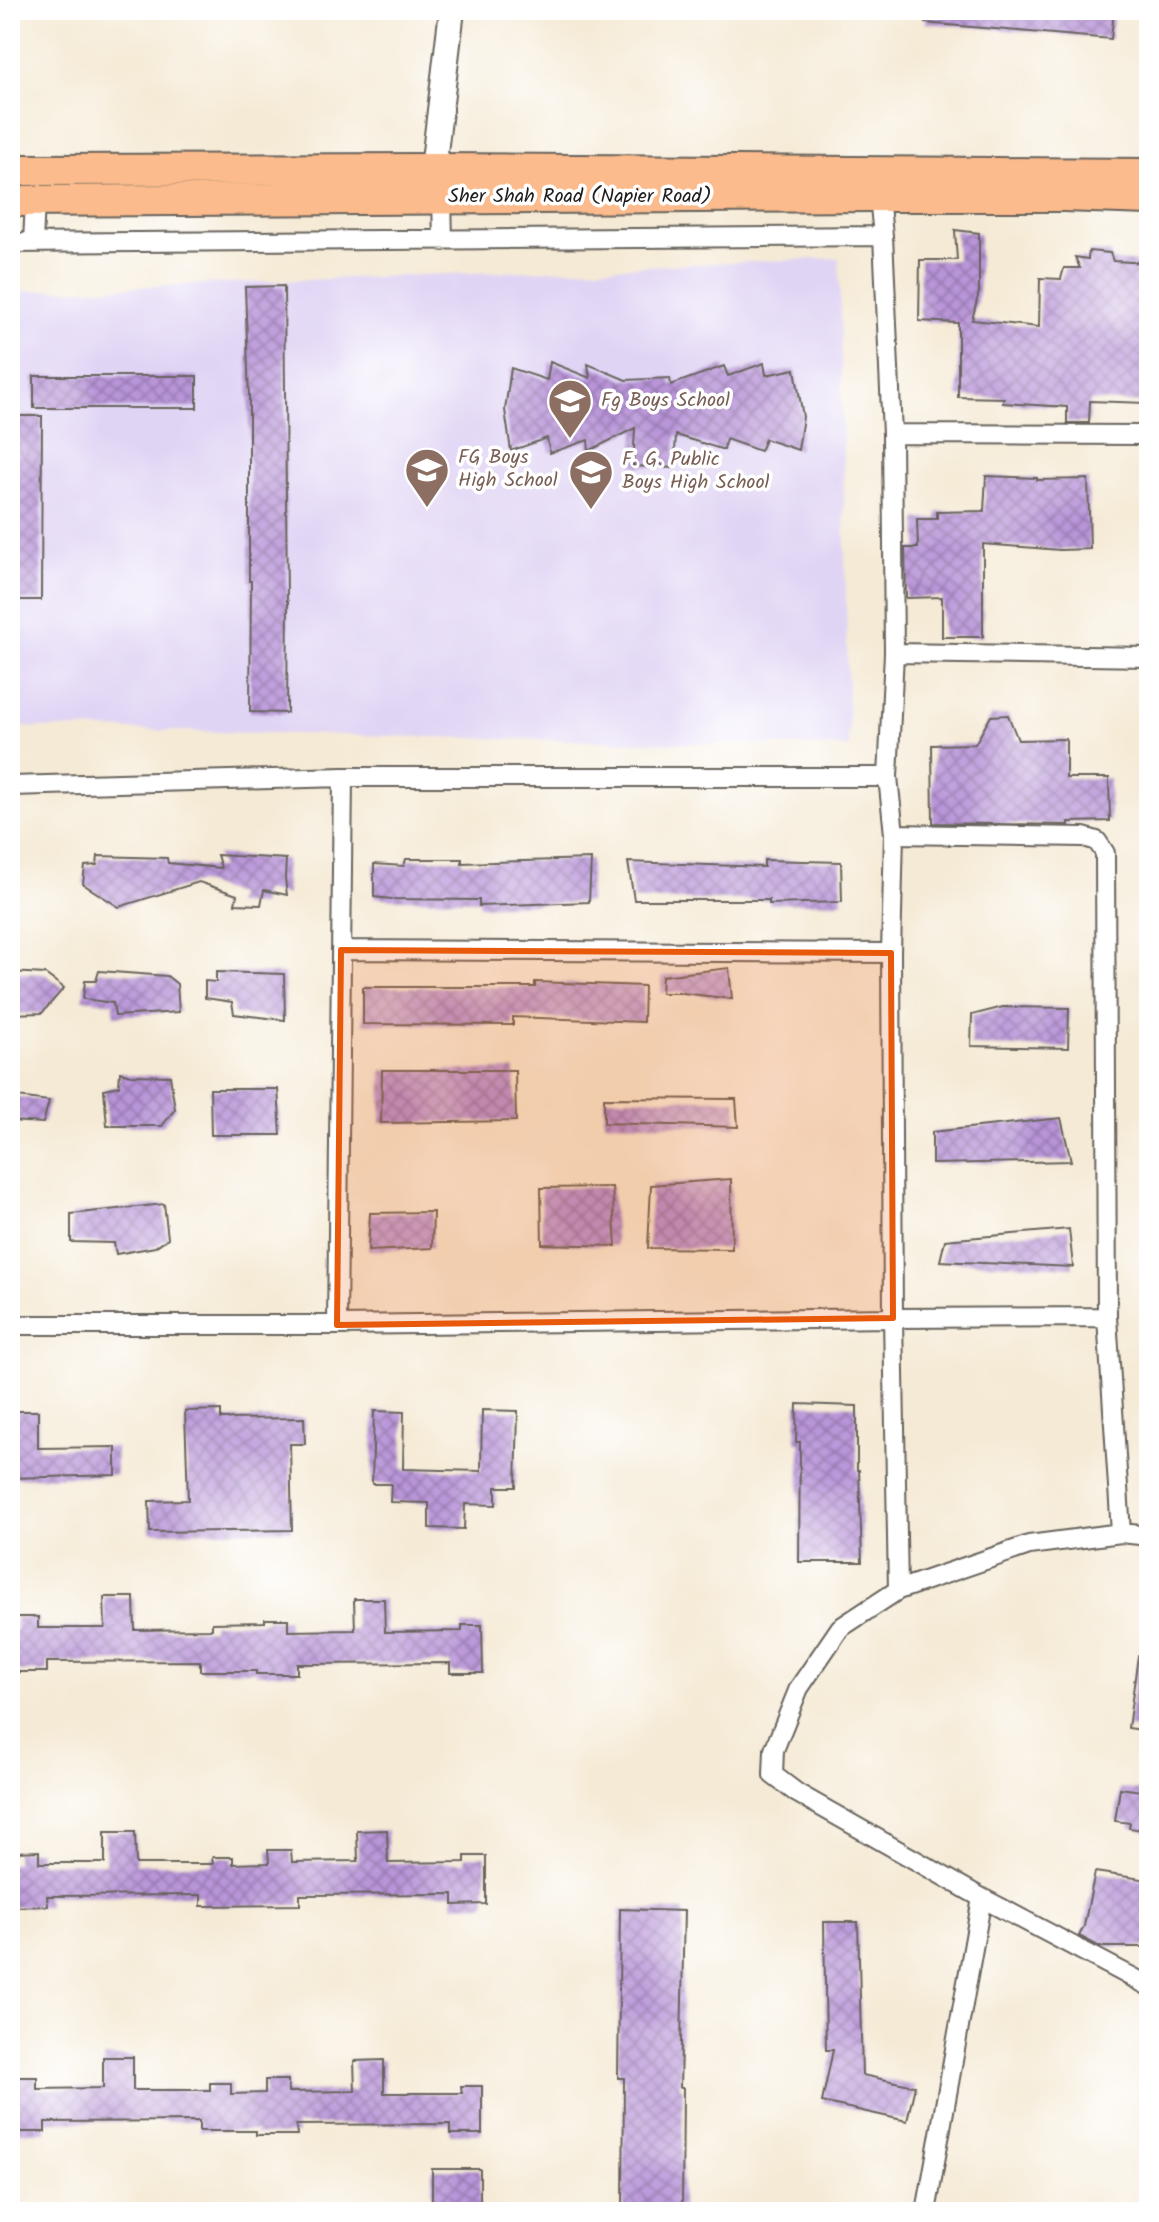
<svg xmlns="http://www.w3.org/2000/svg" width="1159" height="2222" viewBox="0 0 1159 2222" font-family="Kalam,sans-serif">
<style>
.built{fill:#e0d4f4}
.building{fill:url(#building-cross-hatch)}
.lines{fill:none;stroke-linecap:round;stroke-linejoin:round}
.minor-casing{stroke:#68645d;stroke-width:22}
.tertiary-casing{stroke:#68645d;stroke-width:28}
.primary-casing{stroke:#68645d;stroke-width:34}
.minor{stroke:#fff;stroke-width:18}
.tertiary{stroke:#fff;stroke-width:24}
.primary{stroke:#fbbb8c;stroke-width:30}
.marked{fill:#e8590c;fill-opacity:0.2;stroke:#e8590c;stroke-width:6;stroke-linejoin:round}
.labels{text-anchor:middle;dominant-baseline:central;stroke-width:7;stroke-linejoin:round;paint-order:stroke}
.street-label{font-size:20px;fill:#1c1c1c;stroke:#fff}
.education-label{font-size:20px;fill:#785e54;stroke:#fff;text-anchor:start}
</style>
<defs>
<pattern id="building-cross-hatch" width="8" height="8" patternUnits="userSpaceOnUse" patternTransform="scale(2)"><rect width="8" height="8" fill="#b995d9"/><path d="M0 0l8 8M0 8l8-8" fill="none" stroke="#9679af"/></pattern>
</defs>
<rect width="100%" height="100%" fill="#fff"/>
<filter id="ink" filterUnits="userSpaceOnUse"><feTurbulence type="fractalNoise" baseFrequency=".0125" numOctaves="2"/><feDisplacementMap in="SourceGraphic" scale="16" xChannelSelector="R" yChannelSelector="G"/><feConvolveMatrix kernelMatrix="1 2 1 2 8 2 1 2 1" color-interpolation-filters="sRGB"/></filter>
<filter id="wash" filterUnits="userSpaceOnUse"><feTurbulence type="fractalNoise" baseFrequency=".006" numOctaves="4" result="noise"/><feDisplacementMap in="SourceGraphic" scale="32" xChannelSelector="R" yChannelSelector="G"/><feGaussianBlur stdDeviation="1.8" result="paint"/><feColorMatrix in="noise" values="0 0 0 0 0 0 0 0 0 0 0 0 0 0 0 0 0 1.4 0 .05"/><feComposite in="paint" operator="in"/></filter>
<g filter="url(#wash)">
<rect width="100%" height="100%" fill="#f5ead5"/>
<path class="built" d="M839,258L849,747L10,727V292Z"/>
<g id="blocks">
<path class="building" d="M926,10H1114L1111,39L925,23Z
M955,230L979,233V292L972,320L1039,327L1040,278L1061,279L1064,268H1080L1075,257L1088,259L1089,251L1110,253L1113,261L1149,263V329L1146,403L1090,401L1089,423H1067V407L1003,403L1004,398L958,397V323L919,321L920,260H957Z
M284,286L287,601H288L287,713L250,712L251,581H249V398L245,287Z
M550,362L590,378L588,364L626,380L670,378L671,385L724,366L728,376L764,363L766,375L795,369L803,417L798,450L765,439L760,451L726,439L724,450L676,435L674,468L633,466L635,428L589,451L588,440L550,453L547,438L511,451L505,410L511,368L547,380Z
M34,376H197V408H34Z
M10,416H42L41,600H10Z
M986,476L1037,478V480L1088,479L1090,549L1060,550L983,544V637H942V597L906,598L905,548H918L917,519H937V512L984,511Z
M1008,715L1018,740L1066,739V778H1109L1110,821L1069,822V825L933,823L932,745L975,744L991,716Z
M217,855L286,859L285,878L287,895L264,890L261,905L235,904L237,895L199,882L119,907L83,884L85,866L97,865L98,856L167,858L168,863L221,868Z
M406,859H462V863L591,859L589,902L479,906V900L392,899L374,897V864L404,866Z
M764,860L841,862L842,902L769,904V900H634L628,862L764,867Z
M729,968L732,999L683,993H661L662,976Z
M99,971L167,976L177,984L179,1012L115,1016L113,1003L83,999L85,981H96Z
M10,972L45,974L64,988L42,1013L10,1014Z
M216,972L284,974L285,1020L234,1014L232,1002L205,998V981L216,982Z
M535,982L644,986L643,1022L513,1017V1025L363,1024V987H535Z
M1003,1007L1069,1008L1068,1048L971,1046L972,1015Z
M382,1070H515L516,1121L381,1123Z
M120,1072L131,1075L170,1076L175,1109L162,1126H107L104,1089L119,1086Z
M210,1089H278L281,1135H211Z
M10,1096L49,1101L43,1123L10,1121Z
M604,1098L736,1099L738,1127L604,1123Z
M1061,1118L1071,1161L932,1164V1132Z
M731,1179L732,1249L648,1248L651,1185Z
M612,1187L616,1246L542,1244L541,1188Z
M164,1204L168,1238L155,1247L116,1254L114,1243L71,1242V1214Z
M433,1212L432,1248L368,1251L370,1213Z
M1069,1229L1073,1267L940,1261L945,1240Z
M797,1404L857,1406V1470H859L862,1562H799L800,1442H796Z
M221,1410V1419L304,1418L305,1444H290L292,1530L150,1532L149,1501L188,1500L185,1411Z
M482,1410L518,1411L516,1487H496V1505L465,1504L464,1529L429,1528V1503L390,1502L391,1484H372L374,1411L404,1412L403,1469L481,1471Z
M11,1411H38V1448L116,1447V1475L10,1478Z
M104,1597H134L135,1630L212,1629V1623L265,1622V1619H288V1631L355,1630L354,1599H384L385,1632L462,1631V1625H482L483,1673H450V1663L297,1664V1674H256V1671H200V1661L47,1662V1672H10V1630H16L15,1617H38V1628H105Z
M1138,1656L1149,1657V1731L1128,1728Z
M1120,1788L1149,1792V1831L1129,1828L1130,1823L1115,1821Z
M387,1830L388,1863L465,1862V1856H486V1904L453,1905V1894L300,1895V1905L201,1906V1895L47,1896L48,1906L10,1907V1864H16V1852L39,1851V1863H105V1832H135L136,1864H213L212,1857H233V1864L269,1863L268,1850H291L292,1862L358,1861L357,1831Z
M1095,1872L1149,1880V1947H1100L1079,1936L1084,1926Z
M620,1909L684,1911L680,2088H683L682,2212H623L624,2078H618Z
M824,1922H858L862,2075L915,2086L907,2121L822,2102L833,2050H826Z
M103,2057H133V2090H210V2083H231V2094L265,2093V2080H288V2092L355,2091L354,2061L384,2060V2093H462L461,2086H482V2134H450V2124L296,2125L297,2135H256V2131H199V2121L45,2122V2132H10V2090H14V2077H37V2089L103,2088Z
M432,2169H480V2212H432Z"/>
</g>
</g>
<g filter="url(#ink)">
<use href="#blocks" fill-opacity="0" stroke="#68645d" stroke-width="2"/>
<g class="lines">
<g class="minor-casing">
<path id="minor" d="M875,190L879,196L883,236L892,434L894,653L888,777L894,834L891,953L893,1318L898,1590
M442,197L443,241
M10,243L883,236
M33,243L35,200
M892,434L1149,435
M894,653L1149,657
M10,786L343,777H888
M894,834L1084,837L1097,841L1105,853L1107,1317L1121,1533
M341,950L891,953
M10,1325H337L893,1318L1107,1317
M337,1325L343,777
M1149,1536L1121,1533L1029,1545L898,1590L840,1628L799,1688L774,1750L773,1775L797,1793L982,1898L1149,1986
M926,2212L982,1898"/>
</g>
<g class="tertiary-casing">
<path id="tertiary" d="M433,169L452,10"/>
</g>
<g class="primary-casing">
<path id="primary" d="M10,170L433,169L1149,174
M10,201L879,196H1064L1149,199"/>
</g>
<use href="#minor" class="minor"/>
<use href="#tertiary" class="tertiary"/>
<use href="#primary" class="primary"/>
</g>
</g>
<path class="marked" d="M341,950L891,953L893,1318L337,1325Z"/>
<defs>
<g id="school-pin" transform="scale(2.3)"><path d="M0 17L-7.5 6A9.5 9.5 0 1 1 7.5 6Z" fill="#8d6e63" stroke="#fff"/><path d="M0-5L7-2L0 1L-7-2ZM-4 1L0 2.5L4 1V4Q0 6-4 4Z" fill="#fff"/></g>
<g id="university-pin" transform="scale(2.3)"><path d="M0 17L-7.5 6A9.5 9.5 0 1 1 7.5 6Z" fill="#8d6e63" stroke="#fff"/><path d="M0-5L7-2L0 1L-7-2ZM-4 1L0 2.5L4 1V4Q0 6-4 4Z" fill="#fff"/></g>
</defs>
<g fill-rule="evenodd">
<use href="#school-pin" x="570" y="401"/>
<use href="#university-pin" x="427" y="470"/>
<use href="#school-pin" x="591" y="472"/>
</g>
<g class="labels">
<g class="street-label">
<text x="580" y="197">Sher Shah Road (Napier Road)</text>
</g>
<g class="education-label">
<text x="601" y="401">Fg Boys School</text>
<text x="458" y="458">FG Boys<tspan x="458" dy="23">High School</tspan></text>
<text x="622" y="460">F. G. Public<tspan x="622" dy="23">Boys High School</tspan></text>
</g>
</g>
<rect width="1159" height="2222" fill="none" stroke="#fff" stroke-width="40"/>
</svg>
